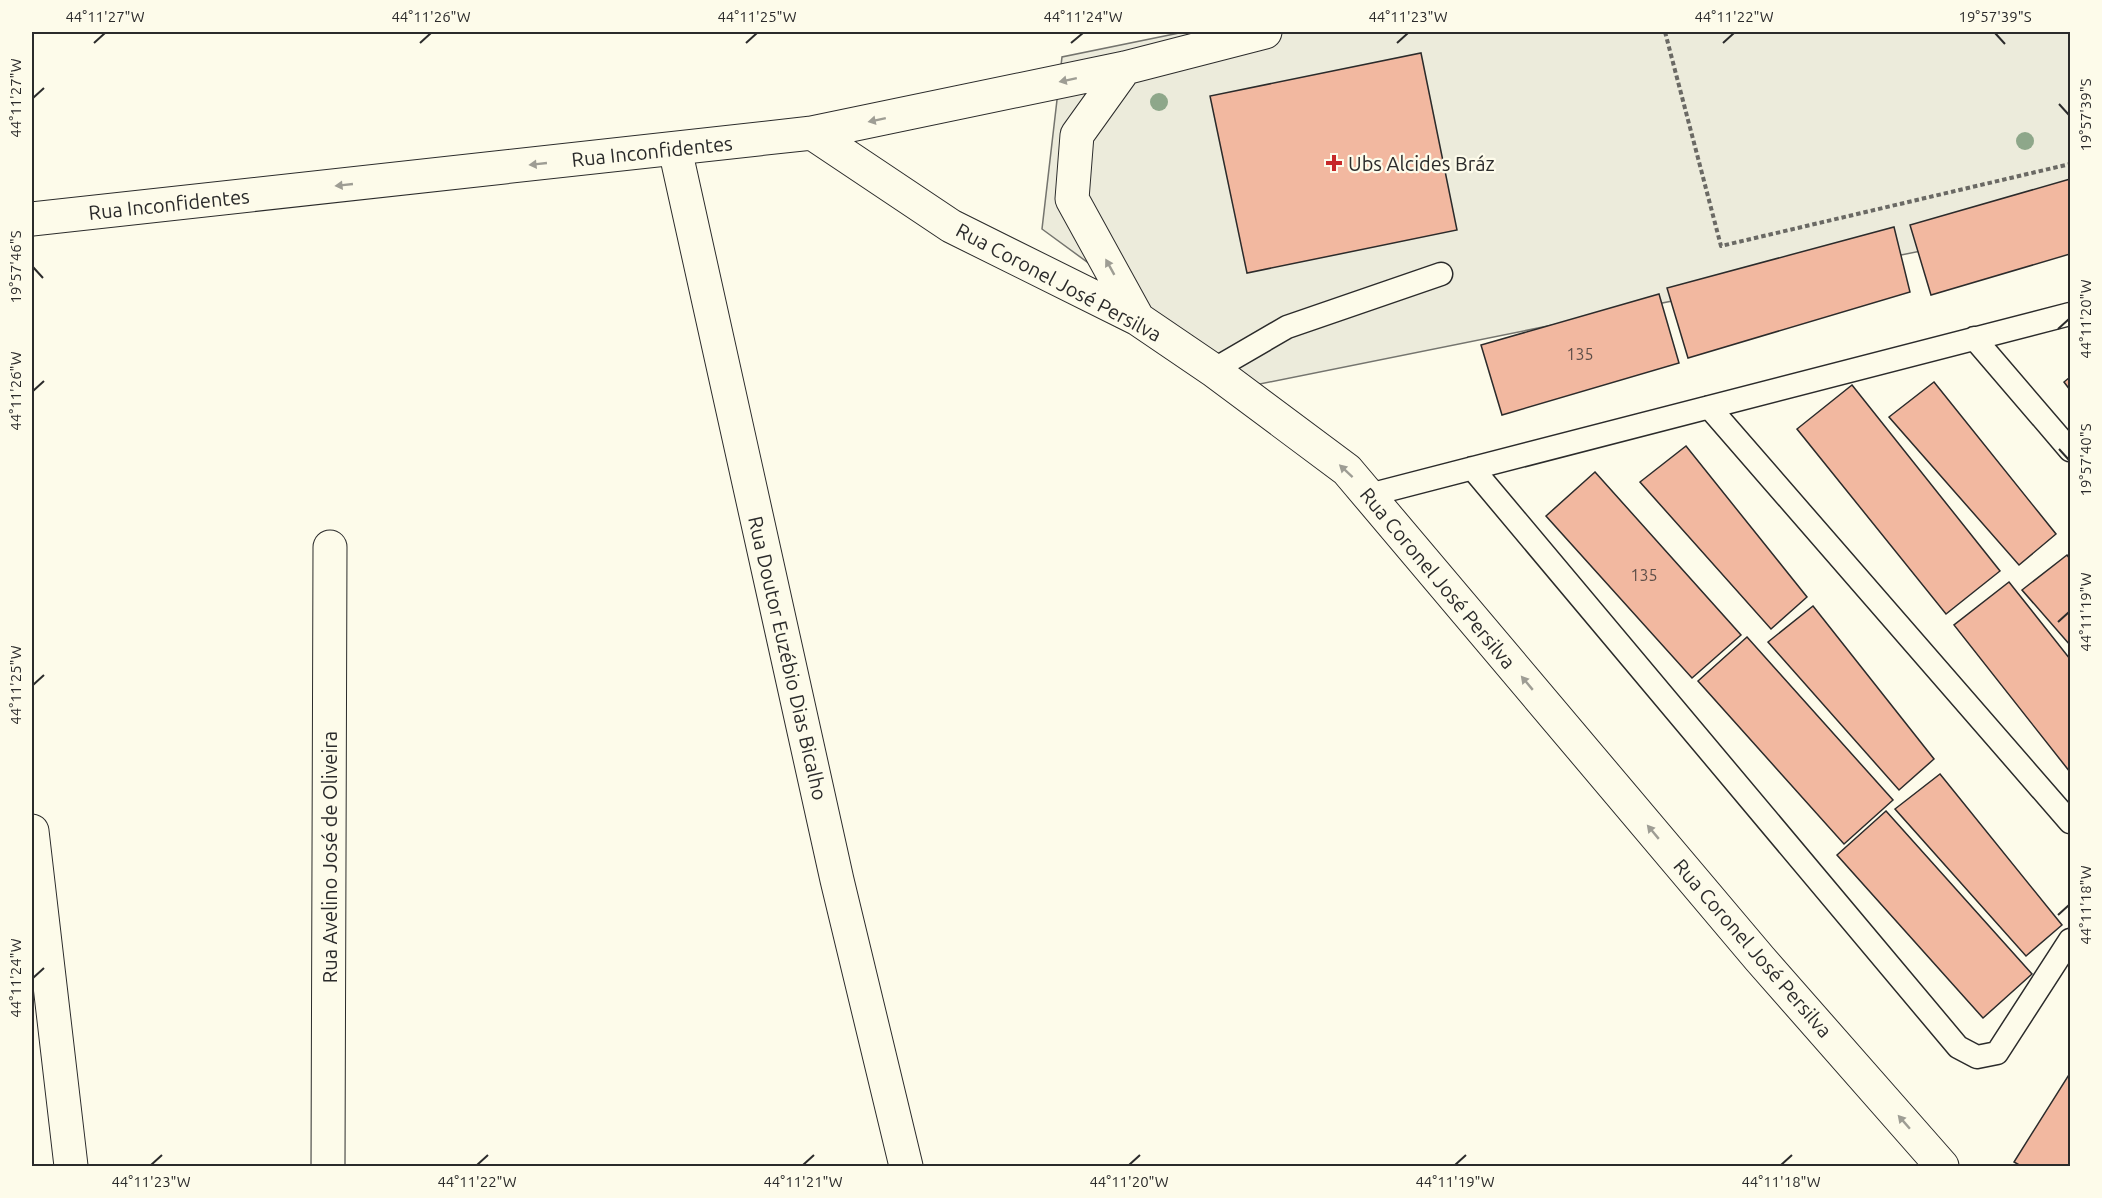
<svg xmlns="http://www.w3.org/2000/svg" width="2102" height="1198" viewBox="0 0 2102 1198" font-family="Ubuntu,sans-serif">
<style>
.green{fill:#ecebdb;stroke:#74746e;stroke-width:1.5}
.building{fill:#f2b8a0;stroke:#2b2b2b;stroke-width:1.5}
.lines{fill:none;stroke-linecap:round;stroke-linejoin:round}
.lane-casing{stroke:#2b2b2b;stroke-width:25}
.street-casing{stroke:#2b2b2b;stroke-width:35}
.secondary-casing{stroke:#2b2b2b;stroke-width:35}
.path{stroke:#6a6964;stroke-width:4;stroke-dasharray:4.5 3;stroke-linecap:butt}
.lane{stroke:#fdfbea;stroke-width:22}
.street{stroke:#fdfbea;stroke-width:33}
.secondary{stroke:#fdfbea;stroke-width:33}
.tree{fill:#8ea78a}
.oneway{fill:#9e9d94}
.ticks{fill:none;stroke:#2b2b2b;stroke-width:2}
.poi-dot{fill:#c62828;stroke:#fdfbea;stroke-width:2}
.labels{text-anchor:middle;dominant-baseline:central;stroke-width:4.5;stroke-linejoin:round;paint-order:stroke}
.number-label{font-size:16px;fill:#5d4e48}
.street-label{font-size:20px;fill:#2b2b2b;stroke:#fdfbea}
.poi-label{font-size:20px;fill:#2b2b2b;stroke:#fdfbea;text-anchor:start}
.neatline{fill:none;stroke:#2b2b2b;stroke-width:2}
.ticks-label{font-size:15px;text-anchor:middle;fill:#2b2b2b}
</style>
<rect width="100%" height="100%" fill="#fdfbea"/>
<path class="green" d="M1184,32H2070V221L1255,385L1042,229L1062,57Z"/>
<path class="building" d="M1421,53L1457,230L1247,273L1210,96Z
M2070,179V254L1931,295L1910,225Z
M1894,227L1910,292L1688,358L1667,288Z
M1659,294L1679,363L1502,415L1481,345Z
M2070,377V390L2064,382Z
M1934,382L2056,534L2019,565L1889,417Z
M1852,385L2000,571L1946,614L1797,429Z
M1686,446L1807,597L1771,629L1640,482Z
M1595,472L1741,635L1692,678L1546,516Z
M2067,555L2070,559V645L2022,590Z
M2009,582L2070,659V772L1954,625Z
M1813,606L1934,759L1899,790L1768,642Z
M1747,637L1893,800L1844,844L1698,681Z
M1940,774L2062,925L2026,956L1895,809Z
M1886,811L2032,974L1983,1018L1837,855Z
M2070,1073V1166H2021L2014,1162Z"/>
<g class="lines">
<g class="lane-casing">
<path id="lane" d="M1974,338L2070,450
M1213,370L1287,327L1441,274
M1709,407L2070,822
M1472,468L1958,1047L1977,1057L1997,1053L2070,940
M1369,495L2070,314"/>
</g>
<g class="street-casing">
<path id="street" d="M675,149L837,880L906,1166
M32,831L71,1166
M328,1166L330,547"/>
</g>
<g class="secondary-casing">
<path id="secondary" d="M1125,68L1077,135L1072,199L1138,319
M812,133L951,226L1138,319L1213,370L1347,470L1760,959L1942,1166
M32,219L812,133L1125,68L1265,32"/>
</g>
<path class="path" d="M1665,32L1721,246L2070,164"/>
<use href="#lane" class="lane"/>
<use href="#street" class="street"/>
<use href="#secondary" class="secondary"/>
</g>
<g class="tree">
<circle cx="1159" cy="102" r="9"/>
<circle cx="2025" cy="141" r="9"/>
</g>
<defs><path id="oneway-solid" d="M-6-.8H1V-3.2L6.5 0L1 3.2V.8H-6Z" transform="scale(1.5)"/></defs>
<g class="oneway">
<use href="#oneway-solid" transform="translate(1068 80) rotate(168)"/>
<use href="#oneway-solid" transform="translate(877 120) rotate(168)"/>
<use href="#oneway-solid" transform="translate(538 164) rotate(174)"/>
<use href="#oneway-solid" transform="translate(344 185) rotate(174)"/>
<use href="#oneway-solid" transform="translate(1110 267) rotate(-119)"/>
<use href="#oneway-solid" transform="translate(1346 471) rotate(-137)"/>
<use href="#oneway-solid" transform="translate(1527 683) rotate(-130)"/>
<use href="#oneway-solid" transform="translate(1653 832) rotate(-130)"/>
<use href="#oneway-solid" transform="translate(1904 1122) rotate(-131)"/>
</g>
<path class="ticks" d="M1995,33L2005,44M94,43L105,33M420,43L431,33M746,43L757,33M1071,43L1083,33M1397,43L1408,33M1723,43L1734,33M33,98L44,88M2059,104L2069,115M33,267L43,278M2058,329L2069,319M33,391L44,381M2059,449L2069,460M2058,622L2069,612M33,685L44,675M2058,915L2069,905M33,978L44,968M151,1165L162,1155M477,1165L488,1155M803,1165L814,1155M1129,1165L1140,1155M1455,1165L1466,1155M1781,1165L1792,1155"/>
<path class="poi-dot" d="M1331 154h6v6h6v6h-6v6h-6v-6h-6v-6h6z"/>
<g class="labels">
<g class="number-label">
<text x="1580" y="354">135</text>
<text x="1644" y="575">135</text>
</g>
<g class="street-label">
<text transform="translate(652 151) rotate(-6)">Rua Inconfidentes</text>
<text transform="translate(169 204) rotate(-6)">Rua Inconfidentes</text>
<text transform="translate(1059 282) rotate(28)">Rua Coronel José Persilva</text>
<text transform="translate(1438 578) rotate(50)">Rua Coronel José Persilva</text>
<text transform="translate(788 658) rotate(77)">Rua Doutor Euzébio Dias Bicalho</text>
<text transform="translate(329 857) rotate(-90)">Rua Avelino José de Oliveira</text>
<text transform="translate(1753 948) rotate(49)">Rua Coronel José Persilva</text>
</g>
<g class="poi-label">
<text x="1348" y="163">Ubs Alcides Bráz</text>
</g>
</g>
<rect width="2102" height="1198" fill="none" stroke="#fdfbea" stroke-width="66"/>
<rect x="33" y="33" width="2036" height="1132" class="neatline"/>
<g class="ticks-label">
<text x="105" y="22">44°11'27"W</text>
<text x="431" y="22">44°11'26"W</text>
<text x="757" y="22">44°11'25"W</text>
<text x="1083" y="22">44°11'24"W</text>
<text x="1408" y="22">44°11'23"W</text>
<text x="1734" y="22">44°11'22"W</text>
<text x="1995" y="22">19°57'39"S</text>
<text transform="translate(16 98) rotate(-90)" y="5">44°11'27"W</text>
<text transform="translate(2086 115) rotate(-90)" y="5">19°57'39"S</text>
<text transform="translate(16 267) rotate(-90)" y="5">19°57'46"S</text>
<text transform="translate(2086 319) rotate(-90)" y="5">44°11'20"W</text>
<text transform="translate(16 391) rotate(-90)" y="5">44°11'26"W</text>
<text transform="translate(2086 460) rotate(-90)" y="5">19°57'40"S</text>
<text transform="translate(2086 612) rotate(-90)" y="5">44°11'19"W</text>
<text transform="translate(16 685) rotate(-90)" y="5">44°11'25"W</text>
<text transform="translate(2086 905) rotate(-90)" y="5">44°11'18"W</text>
<text transform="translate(16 978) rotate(-90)" y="5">44°11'24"W</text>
<text x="151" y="1187">44°11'23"W</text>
<text x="477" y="1187">44°11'22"W</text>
<text x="803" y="1187">44°11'21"W</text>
<text x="1129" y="1187">44°11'20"W</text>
<text x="1455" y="1187">44°11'19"W</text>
<text x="1781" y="1187">44°11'18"W</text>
</g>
</svg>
